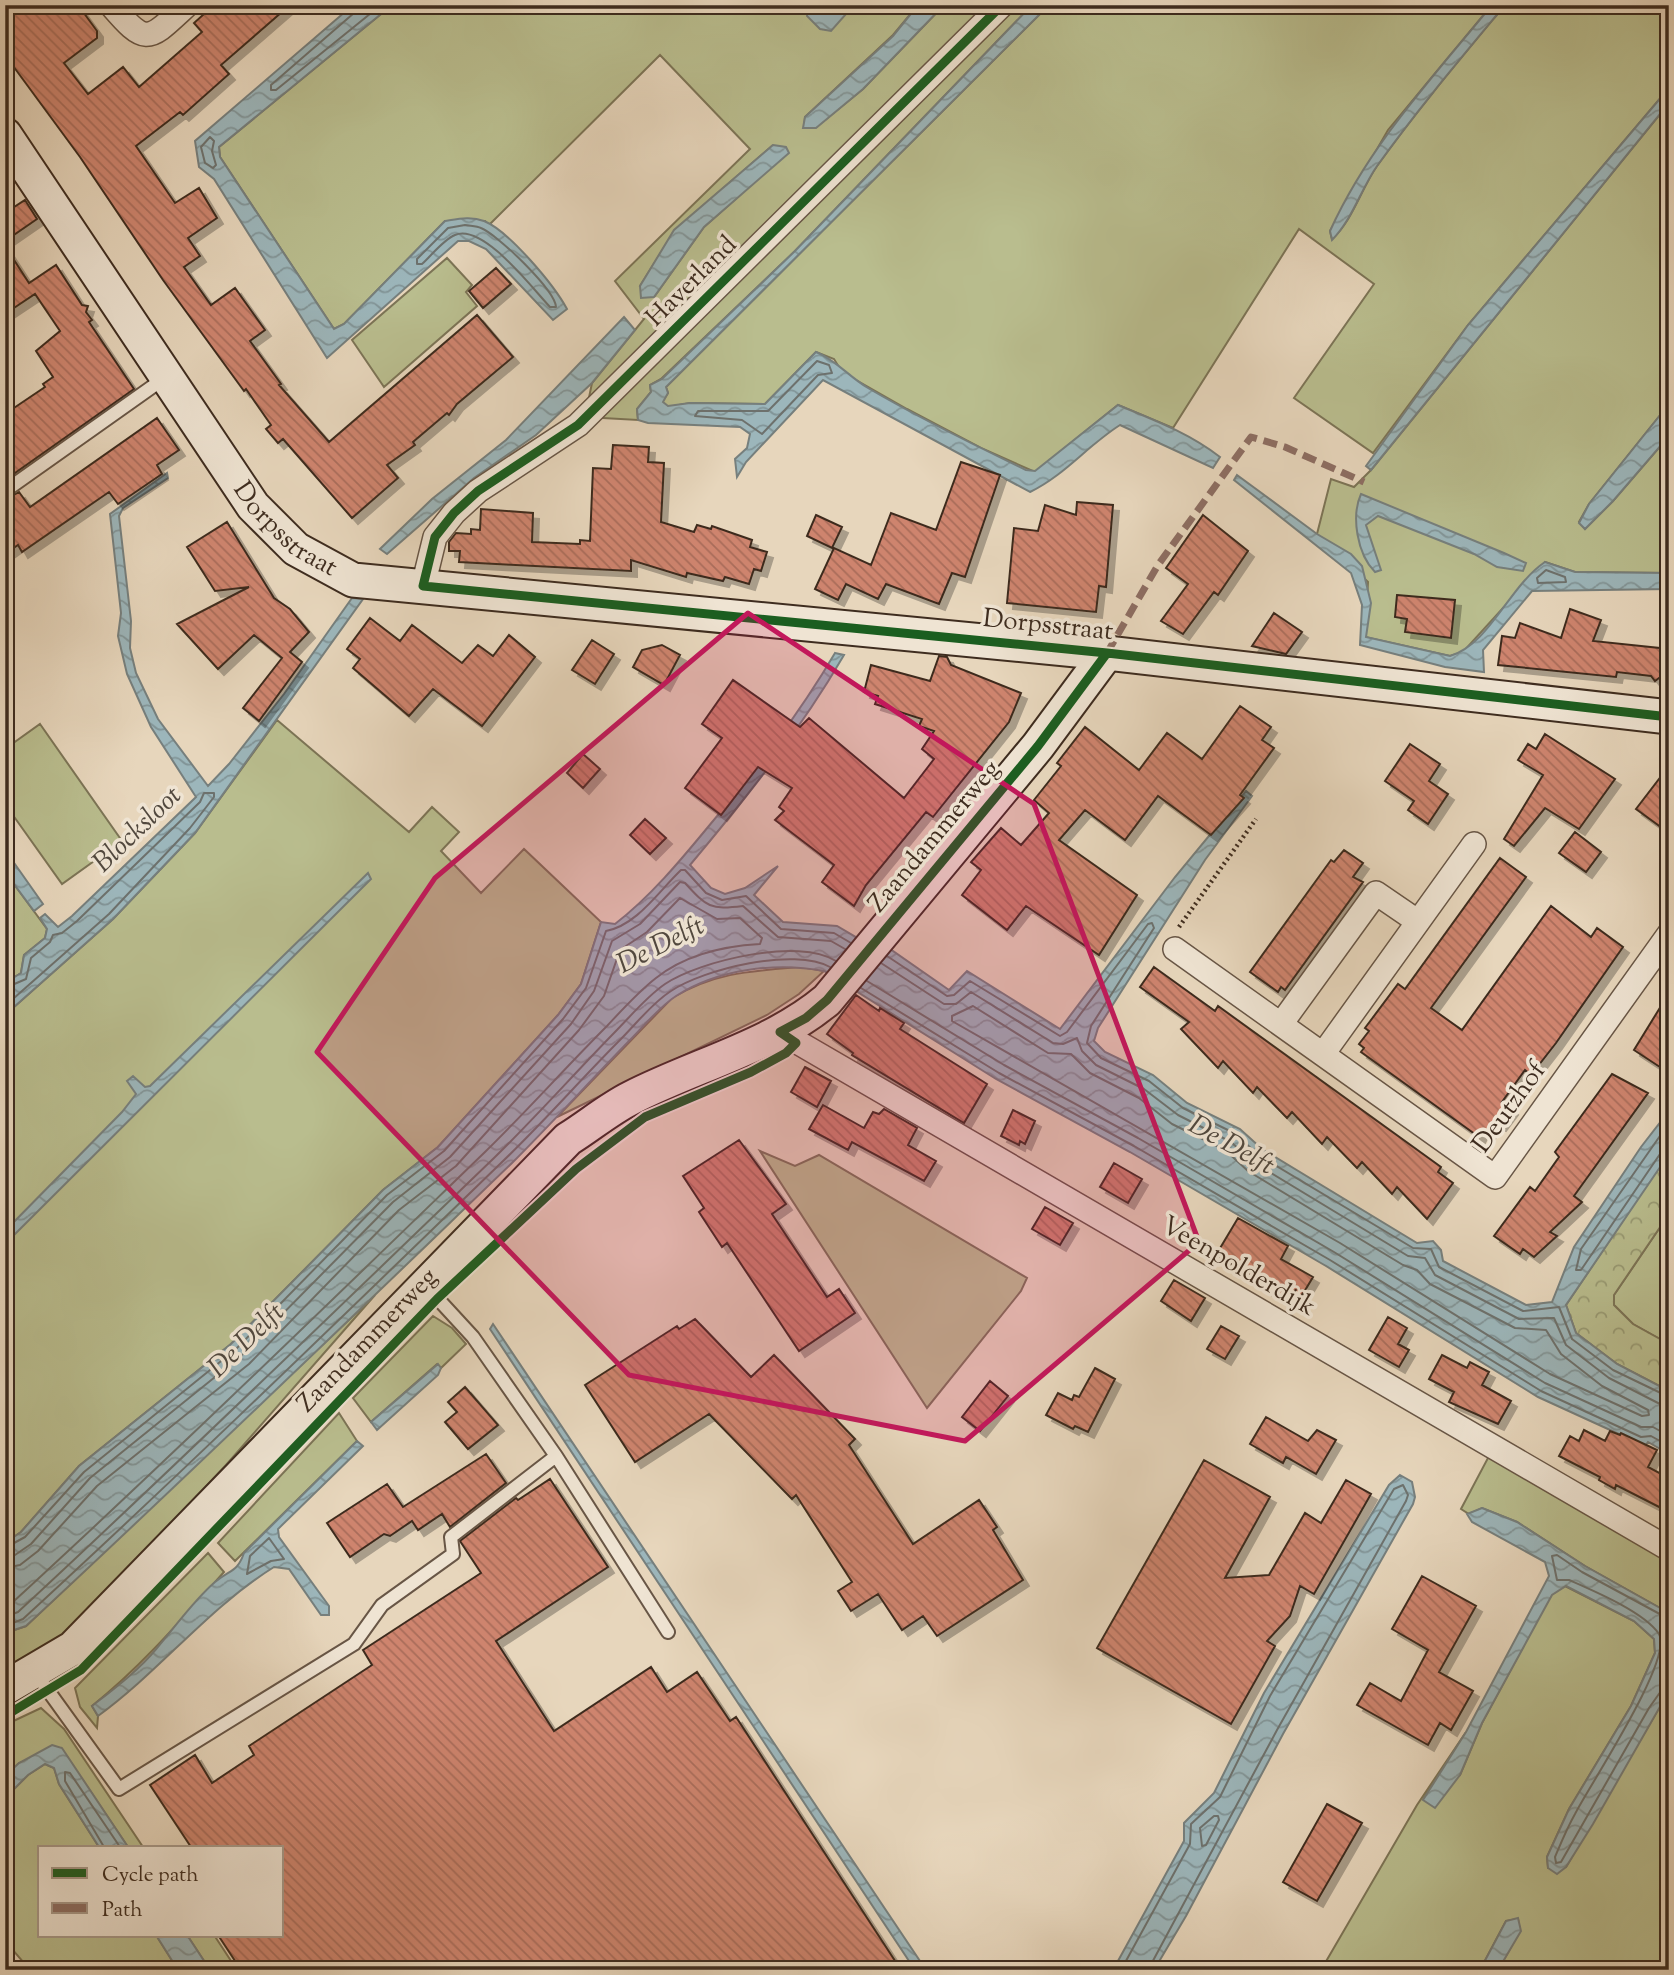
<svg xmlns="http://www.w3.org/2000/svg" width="1674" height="1975" viewBox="0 0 1674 1975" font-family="'Sorts Mill Goudy',serif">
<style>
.grass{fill:#b9bd8e;stroke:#7c7456;stroke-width:2;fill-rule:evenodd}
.forest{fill:url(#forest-crowns);stroke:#7c7456;stroke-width:2}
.water{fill:url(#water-waves);stroke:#767f7d;stroke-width:2}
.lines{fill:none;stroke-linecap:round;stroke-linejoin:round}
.shore{stroke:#6d716d;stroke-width:2}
.building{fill:url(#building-back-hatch);stroke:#3e2c1f;stroke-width:2;filter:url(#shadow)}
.lane-casing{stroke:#685646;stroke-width:16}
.street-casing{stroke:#685646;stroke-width:26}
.secondary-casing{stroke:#3e2c1f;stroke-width:37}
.path{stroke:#3e2c1f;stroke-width:4.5;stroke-dasharray:2 3.5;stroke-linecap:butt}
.lane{stroke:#efe4d3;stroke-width:12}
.street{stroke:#efe4d3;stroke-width:23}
.secondary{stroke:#efe4d3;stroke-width:33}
.quiet{stroke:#8d6e63;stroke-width:7;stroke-dasharray:14 7;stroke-linecap:butt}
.cycleway-casing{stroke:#efe4d3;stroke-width:13}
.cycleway{stroke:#1b5e20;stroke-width:9}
.marked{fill:#c2185b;fill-opacity:0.2;stroke:#c2185b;stroke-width:5;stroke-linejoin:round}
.labels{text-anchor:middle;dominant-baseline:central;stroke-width:7;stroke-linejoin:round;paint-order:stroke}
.street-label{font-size:26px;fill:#3e2c1f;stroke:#efe4d3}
.water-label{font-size:28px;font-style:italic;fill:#51483e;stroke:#efe4d3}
</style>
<defs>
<pattern id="forest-crowns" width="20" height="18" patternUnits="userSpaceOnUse" patternTransform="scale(1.75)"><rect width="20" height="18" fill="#b9bd8e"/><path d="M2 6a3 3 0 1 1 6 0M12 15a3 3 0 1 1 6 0" fill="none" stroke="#989a73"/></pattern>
<pattern id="water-waves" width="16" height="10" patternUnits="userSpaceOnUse" patternTransform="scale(1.75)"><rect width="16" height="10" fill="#9cb6bb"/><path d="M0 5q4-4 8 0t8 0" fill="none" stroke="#819497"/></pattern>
<pattern id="building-back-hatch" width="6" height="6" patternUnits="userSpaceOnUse" patternTransform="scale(1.75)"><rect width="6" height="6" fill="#ce846e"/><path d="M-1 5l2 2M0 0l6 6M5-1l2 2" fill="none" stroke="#a96c5a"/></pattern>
<filter id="shadow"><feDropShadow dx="6" dy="6" stdDeviation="0" flood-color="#0004"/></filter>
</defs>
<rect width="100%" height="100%" fill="#e7d6bc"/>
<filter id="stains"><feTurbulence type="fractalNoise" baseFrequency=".00286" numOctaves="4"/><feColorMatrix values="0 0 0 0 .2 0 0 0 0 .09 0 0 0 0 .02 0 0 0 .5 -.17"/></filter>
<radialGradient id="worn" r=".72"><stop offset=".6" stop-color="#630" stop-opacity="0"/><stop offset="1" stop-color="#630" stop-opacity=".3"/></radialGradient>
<path class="grass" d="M392,5H918L893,35L805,117L804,127L815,128L863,89L944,5H1032L795,251L661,379L650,385L651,392L637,409L638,420L585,417L592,383L644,319L615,281L750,149L660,55L489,225L485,221H445L344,324L334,329L220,157L219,147ZM773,145L740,195L704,227L654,297L640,286L675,230Z
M1049,5H1492L1388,130L1330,231L1332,239C1353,220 1361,189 1377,166C1417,110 1461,58 1505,5H1669V88L1468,325L1373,453L1294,398L1374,284L1299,229L1173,428L1118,405L1035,472L981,448L907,409L842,372L834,359L816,352L765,404L690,403L668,407L662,402L668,393L666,387Z
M1669,103V404L1589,504L1579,522L1585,529L1613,501L1669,436V573L1575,572L1545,562L1463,652L1450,656L1365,637L1368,582L1317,534L1331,479L1354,487L1371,470Z
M447,258L472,285L466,292L477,306L384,387L352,340Z
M277,720L409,832L432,807L459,832L441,851L481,893L524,849L601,922L581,984L558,1015L438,1147L383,1190L231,1344L79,1466L21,1532L5,1543V1015L113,919L195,833Z
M40,724L122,841L62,884L5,804V749Z
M5,872L47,929L45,938L24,955L21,973L5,983Z
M801,967L824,971L799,994L767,1015L557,1117L672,998C716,972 751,971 801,967Z
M760,1151L795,1166L819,1155L1027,1278L1021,1291L927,1408Z
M1669,1214V1344L1633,1324L1614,1305V1295Z
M375,1295L226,1465L63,1640L5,1674V1633L26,1626Z
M433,1316L452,1328L466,1344L441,1368L437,1364L371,1422L353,1398Z
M339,1413L357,1441L235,1561L218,1543Z
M1489,1456L1669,1557V1613L1585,1566L1517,1522L1482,1508L1469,1514L1461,1509Z
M208,1553L224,1572C182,1619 142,1666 92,1706L98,1716L97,1728L80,1707L75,1688Z
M1565,1586L1634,1621L1654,1639L1655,1653L1631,1706L1569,1809L1547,1857L1548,1868L1566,1867L1669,1691V1970L1653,1965L1650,1970H1498L1520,1931L1518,1919L1506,1921L1480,1970H1321L1417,1805L1466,1732L1423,1800L1460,1775L1482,1723L1551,1595Z
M41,1708L64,1729L143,1847H128L61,1748L19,1763L5,1776V1725Z
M45,1764L54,1768L59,1784L99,1847H40V1935H156L178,1970H30L5,1941V1798L28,1775Z
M187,1935H214L237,1970H210Z"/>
<path class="forest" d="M1669,1152V1214L1614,1295V1305L1633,1324L1669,1344V1391L1617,1364L1576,1333L1566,1305Z"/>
<path class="water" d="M353,5H392L219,147L220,157L334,329L344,324L445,221C458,219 471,216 484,221C509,231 554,285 567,309L553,320L486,249L469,241H458L327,358L214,179L199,167L195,141Z
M809,5H854L831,31L820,29L807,16Z
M918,5H944L863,89L816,128H803L805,117L893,36Z
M1032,5H1049L666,387L668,393L663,402L668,406L690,403L765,404L816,352C836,360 848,376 868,388C919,418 972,444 1026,470L1035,471L1118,405C1154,420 1189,433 1220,457L1213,468L1120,425C1087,446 1065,475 1030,492L823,380L746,462L737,477L735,459L747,448L750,434L740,427L648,423L638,420L637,409L651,392L650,385L662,379L795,251Z
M1492,5H1505C1461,58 1417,110 1377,166C1361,189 1352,220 1332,240L1330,231C1369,145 1433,77 1492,5Z
M1669,88V103L1371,470L1366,466L1468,325Z
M773,145L786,147L789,153L704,227L654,297L641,298L640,286L674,230Z
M624,317L635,330L592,383L536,435L474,478L387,554L380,549L432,499L506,440Z
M1669,404V436L1613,501L1585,529L1579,523L1589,504Z
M167,473L168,478L123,508L119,516L131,621L130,648L136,673L158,719L208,786L229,764L284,694L352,598L363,599L195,833L113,919L5,1015V983L21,973L24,955L45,938L47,929L40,918L45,914L58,927L72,916L196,797L151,727L127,674L118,636L121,613L110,514Z
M1237,475L1317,534L1351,554L1362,566L1371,603L1366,637L1450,656C1489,645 1510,585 1545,562L1575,572L1669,573V589L1532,591L1483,650L1484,672L1445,667L1360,645L1362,605L1351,573L1234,480Z
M1361,494L1504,553L1526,563L1523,571L1497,567L1474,554L1378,516L1366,525L1381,570L1375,572C1357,554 1351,516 1361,494Z
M835,653L844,655C800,731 746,798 690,865L711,888L725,894L745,888L778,866L754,895L783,922L837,926L856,937L890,949L949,990L967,971L1060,1029L1175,877L1246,791L1252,796L1205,860L1098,1028L1094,1041L1105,1052L1153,1075L1187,1103L1240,1129L1262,1149L1417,1243L1433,1241L1441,1250L1443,1261L1526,1305L1552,1302L1574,1247L1641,1147L1669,1111V1154L1566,1305L1576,1333L1617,1364L1669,1391V1454L1648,1442L1645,1446L1538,1397L1326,1266L1130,1152L996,1079L824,971C776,962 718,969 676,996C659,1007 644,1026 630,1040C590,1081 552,1123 512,1163C351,1318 190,1474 26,1626L5,1633V1543L21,1532L79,1466L231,1344L383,1190L438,1147L558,1015L581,984L601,922L615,924C650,897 680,861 708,827C755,771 798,716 835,653Z
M5,850L43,904L34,911L5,872Z
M368,873L371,879L5,1244V1231L122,1112L136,1094L127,1081L133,1076L145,1087L150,1086Z
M493,1324L926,1970H915L490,1329Z
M438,1364L441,1368L438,1375L377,1430L371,1422Z
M357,1441L363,1446L278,1529L279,1537L329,1606V1615H321L289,1569L274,1567C208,1608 160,1671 98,1716L92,1706C115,1688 139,1670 157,1648C176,1626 193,1601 215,1582C230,1569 237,1573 244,1553Z
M1400,1475L1412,1482L1415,1497L1413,1504L1283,1734L1186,1916L1154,1970H1113L1184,1841V1823L1214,1793L1264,1693L1389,1485Z
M1482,1508L1517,1522L1585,1566L1669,1613V1691L1593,1824L1566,1867L1557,1874L1548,1868L1547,1857L1569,1809L1631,1706L1655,1653L1654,1639L1634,1621L1566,1586L1552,1595L1482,1723L1460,1775L1435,1808L1423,1800L1466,1732L1549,1576L1545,1562L1472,1522L1467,1514Z
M52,1745L62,1748L128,1847H99L59,1784L54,1768L45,1764L28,1775L5,1798V1776L19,1763Z
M1518,1918L1521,1931L1498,1970H1480L1506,1921Z
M156,1935H187L210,1970H178Z"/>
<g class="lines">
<path class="shore" d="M357,5L354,13L271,85V90H276L381,5
M210,137L214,141L212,151L216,165L213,168L205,163L201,147Z
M465,225C470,226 477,226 481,228C498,235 555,290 556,307H550C532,288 483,223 455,235C443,240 431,256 422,264H417V259L448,228Z
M817,361L829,365L832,373L818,375L762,434L742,420L695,416L698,411H768Z
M1546,570L1565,577L1566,582L1538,583L1537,578Z
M887,956L947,996L954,995L970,981L1060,1036L1067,1032L1148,924L1152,923L1154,928L1091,1026L1087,1043L1101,1058L1149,1081L1183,1108L1236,1134L1258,1155L1413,1248L1431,1249L1439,1267L1523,1311L1559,1307L1572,1339L1613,1370L1669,1397
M881,963L944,1004H956L971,992L1053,1043L1063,1044L1077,1038L1082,1051L1096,1065L1144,1089L1178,1115L1231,1142L1253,1162L1408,1256L1425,1258L1435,1275L1519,1319L1554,1318L1566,1345L1609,1378L1660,1404L1669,1405
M867,981L1004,1065L1138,1138L1334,1252L1545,1383L1641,1427H1653L1669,1436
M5,988L26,979L31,958L50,942L53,935L62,933L77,921L200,802L204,793H214V797L190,828L109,914L5,1006
M861,988L999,1073L1134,1146L1330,1260L1541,1391L1641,1437L1651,1436L1669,1446
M973,1006L1048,1053L1071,1054L1090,1073L1139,1098L1172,1124L1225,1150L1248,1171L1403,1265L1417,1270L1430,1284L1515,1328L1546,1330L1561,1354L1602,1386L1648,1410L1649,1415L1642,1416L1550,1374L1340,1243L952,1021V1016Z
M1669,1123L1581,1249L1576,1270H1581L1660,1154L1669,1151
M269,1538L284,1559L271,1561L247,1574L250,1556Z
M5,1548L25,1537L84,1472L236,1349L387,1195L444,1151L563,1019L586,988L606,931C637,925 658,892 681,870H685L706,893L722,900L746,896L781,929L834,933L851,943
M5,1557L15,1555L31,1544L90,1478L241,1356L393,1202L450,1157L571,1024L594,991L612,941L640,924L680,882L685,883C707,907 710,910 743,906L778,937L831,941L845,949
M5,1568L20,1565L38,1551L97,1486L249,1364L399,1210L456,1166L579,1030L604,996L620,950L647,932L680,898L717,919L740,918L762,938L760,944C724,946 685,955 656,978C638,992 622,1010 607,1026C565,1068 527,1111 485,1152C329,1303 173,1455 13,1602L5,1605
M5,1617L18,1612C179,1463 336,1310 494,1158C535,1118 573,1075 614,1033C630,1017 646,997 665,984C699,961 799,937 836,961
M1669,1619L1582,1572L1557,1555L1552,1556L1557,1580H1569C1594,1591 1644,1612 1659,1634C1674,1659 1589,1786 1575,1814C1567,1828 1561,1843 1555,1857L1556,1863L1561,1862L1649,1708L1661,1691L1669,1689
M5,1626L23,1619C185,1470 343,1316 501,1163C543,1123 580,1080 621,1039C636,1024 652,1003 671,991C704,969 794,947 830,967
M1214,1816H1218L1219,1820L1206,1845L1202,1846L1200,1828Z
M104,1847L65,1781V1772L70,1773L120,1847
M1121,1970L1190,1844L1191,1824L1220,1797L1270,1696L1394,1489L1403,1485L1408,1495L1406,1501L1277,1730L1148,1970"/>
</g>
<path class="building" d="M5,5H78L97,31V38L64,63L88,94L123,67L139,87L202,32L194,23L214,5H290L221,65L229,74L183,115L180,112L136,146L175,203L199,188L217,218L188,238L200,256L184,267L211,305L235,288L265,330L250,341L281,384L279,385L329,442L477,315L513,357L457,404L449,415L447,413L413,442L415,445L387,465L398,478L352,518L283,439L278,443L266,429L271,425L246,389L244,391L163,280L80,157L5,55Z
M25,200L37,219L5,241V213Z
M5,246L29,283L56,265L82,305L88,306L86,312L92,320L89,322L134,389L5,480V414L45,387L43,384L53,377L36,351L60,331L35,294L5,314Z
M496,268L511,284L483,308L469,291Z
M157,418L179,450L157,465L162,474L118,504L109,492L22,552L18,545L5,554V500L19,492L30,507Z
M613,445L649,447L648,462L664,463L661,522L694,532L697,525L711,529L712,526L752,540L750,547L767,552L761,571L754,569L749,584L725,577L723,581L687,573L686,577L631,560V571L459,562L460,551H449V542L456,533L471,534V529L480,530L481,509L533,513L532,542L580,544V540L590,541L593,468L611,469Z
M961,462L1000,475L965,577L952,573L939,604L886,584L878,599L846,584L838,600L815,589L834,548L871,565L891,513L936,530Z
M1077,502L1113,505L1106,587L1099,586L1096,612L1007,603L1014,528L1038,531L1045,505L1076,515Z
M816,515L842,527L832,548L807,536Z
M1203,515L1248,551L1218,595L1214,592L1183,634L1161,621L1188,584L1166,568Z
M227,522L274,598L290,609L309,632L290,652L302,662L259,721L243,708L282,658L254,635L218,669L177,624L249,587L215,591L187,547Z
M1397,595L1455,600L1451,638L1405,632L1407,619L1395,617Z
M1570,609L1601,620L1593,641L1669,649V679L1659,678L1655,681L1651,676L1617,672L1616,677L1498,665L1502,636L1515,638L1520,623L1561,638Z
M1274,613L1302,632L1286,654L1252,646Z
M370,618L400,641L412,625L462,663L478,645L493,656L509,635L535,657L482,726L433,689L409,716L353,668L360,659L347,649Z
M592,640L614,654L595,684L572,670Z
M662,645L680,655L664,685L633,667L642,650Z
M939,656L947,657L951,665L1021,693L1009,722L933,817L926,812L866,885L854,906L822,882L834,865L775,820L784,811L779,807L792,788L758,767L721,815L685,788L722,738L702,724L733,680L800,727L809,718L904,798L934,759L922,749L934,731L919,726L922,719L875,704L878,696L864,692L871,665L930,681Z
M1240,706L1271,727L1262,740L1274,748L1240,795L1244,798L1211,835L1158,796L1125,840L1085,810L1059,840L1137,895L1099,955L1026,906L1007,930L962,895L981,870L971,862L1001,828L1021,845L1049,813L1034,800L1061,766L1057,763L1085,727L1139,770L1167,733L1202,759Z
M1545,734L1615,779L1579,829L1545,808L1514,846L1504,839L1543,775L1518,760L1528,744L1536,749Z
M1410,744L1440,764L1429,781L1448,794L1428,824L1408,810L1414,801L1385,781Z
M583,754L600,769L583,788L567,773Z
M1669,766V833L1636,809Z
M645,819L666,838L650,854L630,835Z
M1575,832L1601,852L1586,872L1559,853Z
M1344,850L1363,863L1353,877L1363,882L1285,990L1281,987L1278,992L1250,972L1331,860L1334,862Z
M1500,858L1526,877L1431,1008L1462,1030L1551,906L1591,937L1597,928L1623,947L1556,1043L1531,1075L1525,1070L1502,1102L1512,1109L1500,1125L1496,1123L1487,1136L1481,1133L1479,1137L1361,1052L1364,1048L1359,1044L1369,1031L1365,1028L1398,984L1405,989Z
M1154,967L1215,1011L1218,1006L1441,1167L1438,1172L1453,1183L1427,1219L1397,1187L1392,1194L1362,1162L1357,1168L1327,1137L1322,1144L1292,1112L1287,1118L1257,1087L1253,1093L1223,1061L1218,1068L1181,1029L1189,1022L1140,987Z
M1669,993V1073L1634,1050Z
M856,995L879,1011L880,1008L904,1023L900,1029L987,1084L964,1123L852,1055L853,1053L827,1034Z
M805,1067L831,1081L817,1107L791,1092Z
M1612,1074L1648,1093L1574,1196L1582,1202L1550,1232L1557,1236L1534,1257L1523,1249L1520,1254L1494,1236L1530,1187L1535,1191L1559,1157L1555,1152Z
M823,1105L864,1128L873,1112L879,1114L884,1109L917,1128L908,1145L936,1161L924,1181L852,1142L848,1150L809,1129Z
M1013,1110L1035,1121L1025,1144L1020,1141L1019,1145L1001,1136Z
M739,1140L786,1204L772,1214L827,1297L839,1289L855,1313L799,1351L727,1243L722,1247L699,1212L704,1208L683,1176Z
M1114,1163L1142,1179L1128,1203L1100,1187Z
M1045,1207L1073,1223L1060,1245L1032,1229Z
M1238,1218L1288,1246L1281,1259L1313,1277L1295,1307L1262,1287L1264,1283L1216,1255Z
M1174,1280L1205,1298L1191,1321L1161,1301Z
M1388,1317L1407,1328L1398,1344L1409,1350L1399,1367L1369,1350Z
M695,1319L751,1377L774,1355L855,1439L849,1445L913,1544L979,1500L997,1527L993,1530L1023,1580L937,1636L923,1616L902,1630L878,1594L851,1611L838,1591L852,1582L796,1495L792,1499L709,1414L635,1462L585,1385L677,1326L679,1329Z
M1221,1326L1239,1336L1225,1359L1207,1349Z
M1442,1355L1467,1368L1470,1362L1489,1372L1482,1385L1511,1401L1498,1424L1449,1402L1454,1392L1429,1379Z
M1095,1368L1115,1379L1088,1432L1075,1426L1073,1429L1046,1415L1058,1393L1072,1400L1074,1395L1079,1397Z
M990,1381L1008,1396L980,1431L962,1417Z
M465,1387L498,1425L468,1449L445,1422L457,1412L448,1402Z
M1266,1417L1308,1441L1317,1430L1336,1440L1316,1474L1286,1457L1283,1463L1250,1444Z
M1584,1430L1605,1441L1610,1431L1620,1435L1621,1433L1657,1450L1648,1467L1669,1478V1512L1616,1485L1615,1489L1599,1480L1600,1477L1559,1456L1570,1436L1579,1441Z
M486,1454L506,1483L450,1527L442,1514L418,1530L412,1521L390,1536L384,1534L350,1557L327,1523L387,1484L403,1507Z
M1204,1460L1270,1497L1225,1578L1269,1575L1305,1513L1321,1523L1346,1480L1371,1494L1314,1594L1300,1586L1290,1616L1267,1641L1275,1646L1231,1724L1097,1648Z
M550,1479L608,1567L496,1641L554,1731L651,1667L667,1692L697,1672L730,1721L736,1717L901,1970H241L218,1935H282V1847H191L150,1785L195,1755L212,1783L254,1755L249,1746L372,1665L363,1650L481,1573L460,1541L516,1498L518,1500Z
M1422,1576L1476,1606L1439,1672L1473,1691L1451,1730L1440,1723L1428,1745L1357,1705L1370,1683L1401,1701L1428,1650L1392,1629Z
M1327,1804L1362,1823L1317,1901L1283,1882Z"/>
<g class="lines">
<g class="lane-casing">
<path id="lane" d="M5,491L166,377
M556,1456L668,1632
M34,1671L119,1789L354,1644L382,1605L453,1554L451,1537L556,1456L473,1337L427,1287"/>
</g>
<g class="street-casing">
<path id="street" d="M111,5C147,47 148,41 187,5
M423,586L435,537L454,513L478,491L578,425L1002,5
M1175,949L1495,1177L1669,934
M1281,1024L1376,893L1417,921
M780,1032L1669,1549
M1323,1054L1474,844"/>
</g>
<g class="secondary-casing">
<g id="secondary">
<path id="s1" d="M5,135L253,506L296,549L353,580L1107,653L1669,717"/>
<path d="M5,1688L73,1648L568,1139C589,1126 609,1109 631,1098C695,1065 771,1047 827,1000L1038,746L1107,653"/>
</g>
</g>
<path class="path" d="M1179,927L1256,819"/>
<use href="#lane" class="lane"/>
<use href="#street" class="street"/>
<use href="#secondary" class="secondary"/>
<path class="quiet" d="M1107,653L1158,565L1251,437L1285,447L1364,482"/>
<g class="cycleway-casing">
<path id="cycleway" d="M1002,5L578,425L478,491L454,513L435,537L423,586L1107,653L1669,717
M780,1032L806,1018L827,1000L1038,746L1107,653
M5,1716L81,1670L437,1299L576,1169L645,1117L751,1072L786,1053L796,1043L780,1032"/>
</g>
<use href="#cycleway" class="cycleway"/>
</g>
<path class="marked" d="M748,613L1034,804L1199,1242L965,1441L629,1375L317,1052L435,878Z"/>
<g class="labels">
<g class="street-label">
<text transform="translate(692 282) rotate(-45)">Haverland</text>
<text stroke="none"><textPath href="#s1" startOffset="486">Dorpsstraat</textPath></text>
<text transform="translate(1048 626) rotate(6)">Dorpsstraat</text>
<text transform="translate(935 837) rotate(-50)">Zaandammerweg</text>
<text transform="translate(1510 1108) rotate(-54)">Deutzhof</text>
<text transform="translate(1238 1267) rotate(30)">Veenpolderdijk</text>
<text transform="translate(368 1341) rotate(-46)">Zaandammerweg</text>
</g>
<g class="water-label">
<text transform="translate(138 830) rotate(-44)">Blocksloot</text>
<text transform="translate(661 946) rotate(-27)">De Delft</text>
<text transform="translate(1231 1146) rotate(29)">De Delft</text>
<text transform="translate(247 1341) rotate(-44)">De Delft</text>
</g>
</g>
<rect width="1674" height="1975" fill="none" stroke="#e7d6bc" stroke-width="28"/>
<rect x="7" y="7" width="1660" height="1961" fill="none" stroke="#3e2c1f" stroke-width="3.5"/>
<rect x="14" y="14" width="1646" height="1947" fill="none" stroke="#3e2c1f" stroke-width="2"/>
<rect x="38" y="1846" width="245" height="91" fill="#efe4d3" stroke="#a89a8b" stroke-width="2"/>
<rect x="52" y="1868" width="35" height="10" fill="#1b5e20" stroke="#a89a8b" stroke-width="2"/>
<text x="102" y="1881" font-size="21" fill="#3e2c1f">Cycle path</text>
<rect x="52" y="1903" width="35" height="10" fill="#8d6e63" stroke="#a89a8b" stroke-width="2"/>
<text x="102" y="1916" font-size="21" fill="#3e2c1f">Path</text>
<rect width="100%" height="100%" filter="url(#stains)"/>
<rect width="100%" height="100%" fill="url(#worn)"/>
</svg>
